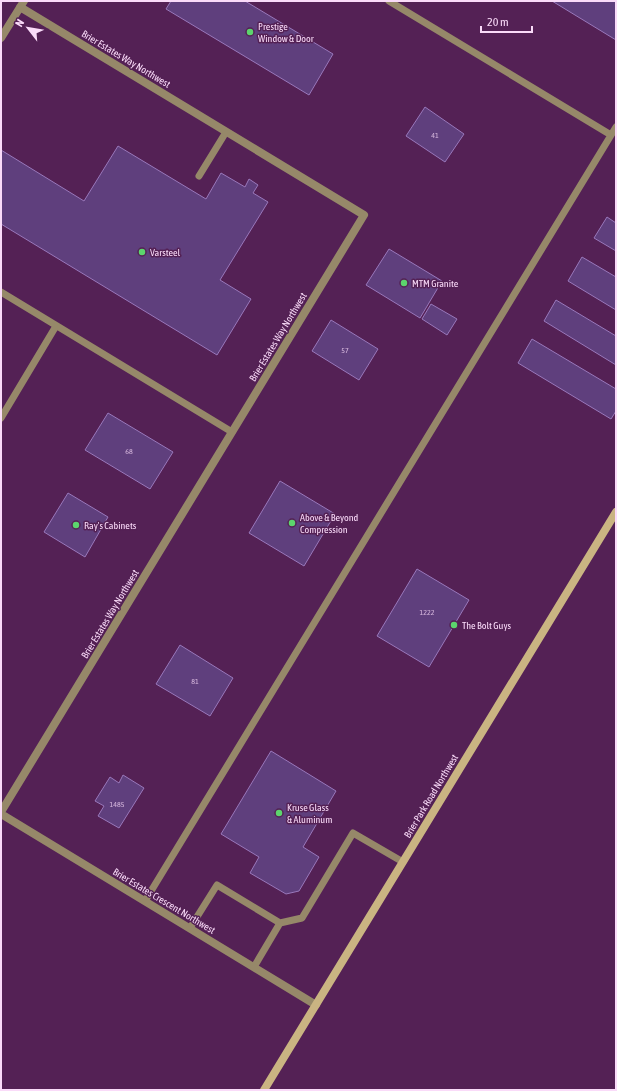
<svg xmlns="http://www.w3.org/2000/svg" width="617" height="1091" viewBox="0 0 617 1091" font-family="'Asap Condensed',sans-serif">
<style>
.building{fill:#5f3f7d;stroke:#9978bb}
.lines{fill:none;stroke-linecap:round;stroke-linejoin:round}
.lane{stroke:#968869;stroke-width:7}
.street{stroke:#968869;stroke-width:8}
.secondary{stroke:#cab482;stroke-width:8}
.poi-dot{fill:#5cd56d;stroke:#542155;stroke-width:1.5}
.labels{text-anchor:middle;dominant-baseline:central;stroke-width:3;stroke-linejoin:round;paint-order:stroke}
.number-label{font-size:8px;fill:#d3b4da}
.poi-label{font-size:10px;fill:#fadbf9;stroke:#542155;text-anchor:start}
.street-label{font-size:10px;fill:#fadbf9;stroke:#542155}
</style>
<rect width="100%" height="100%" fill="#542155"/>
<path class="building" d="M171,1H245L333,54L309,95L166,9Z
M552,1H616V40Z
M425,107L464,134L445,162L406,136Z
M118,146L206,199L221,173L245,187L249,179L258,185L253,193L268,202L220,280L251,299L217,355L1,224V150L84,201Z
M607,217L616,223V251L594,238Z
M389,249L442,281L420,318L366,285Z
M582,257L616,277V310L568,281Z
M556,300L616,336V365L544,321Z
M431,304L457,319L447,335L422,319Z
M331,320L378,349L359,380L312,351Z
M532,339L616,389V411L611,419L518,363Z
M108,413L173,452L150,489L85,450Z
M280,481L335,514L304,566L249,533Z
M68,493L108,517L85,557L44,532Z
M417,569L469,600L429,667L377,636Z
M180,645L233,678L210,716L156,684Z
M271,751L336,791L303,847L319,857L299,891L286,894L250,873L259,857L221,834Z
M123,775L144,788L119,828L98,816L104,806L95,801L110,777L119,783Z"/>
<g class="lines">
<path class="lane" d="M389,1L611,135
M199,176L226,132
M1,292L232,432
M1,418L56,326
M145,901L616,127
M190,928L217,885L280,923L302,918L353,833L403,862
M254,967L280,923"/>
<path class="street" d="M1,38L24,1
M1,812L364,215L20,7
M1,814L316,1005"/>
<path class="secondary" d="M264,1090L616,512"/>
</g>
<g class="poi-dot">
<circle cx="250" cy="32" r="4"/>
<circle cx="142" cy="252" r="4"/>
<circle cx="404" cy="283" r="4"/>
<circle cx="292" cy="523" r="4"/>
<circle cx="76" cy="525" r="4"/>
<circle cx="454" cy="625" r="4"/>
<circle cx="279" cy="813" r="4"/>
</g>
<g class="labels">
<g class="number-label">
<text x="435" y="135">41</text>
<text x="345" y="350">57</text>
<text x="129" y="451">68</text>
<text x="427" y="612">1222</text>
<text x="195" y="681">81</text>
<text x="117" y="804">1485</text>
</g>
<g class="poi-label">
<text x="258" y="26">Prestige<tspan x="258" dy="12">Window &amp; Door</tspan></text>
<text x="150" y="252">Varsteel</text>
<text x="412" y="283">MTM Granite</text>
<text x="300" y="517">Above &amp; Beyond<tspan x="300" dy="12">Compression</tspan></text>
<text x="84" y="525">Ray's Cabinets</text>
<text x="462" y="625">The Bolt Guys</text>
<text x="287" y="807">Kruse Glass<tspan x="287" dy="12">&amp; Aluminum</tspan></text>
</g>
<g class="street-label">
<text transform="translate(126 59) rotate(31)">Brier Estates Way Northwest</text>
<text transform="translate(278 337) rotate(-59)">Brier Estates Way Northwest</text>
<text transform="translate(110 614) rotate(-59)">Brier Estates Way Northwest</text>
<text transform="translate(431 796) rotate(-59)">Brier Park Road Northwest</text>
<text transform="translate(164 901) rotate(31)">Brier Estates Crescent Northwest</text>
</g>
</g>
<rect width="617" height="1091" fill="none" stroke="#fadbf9" stroke-width="4"/>
<g transform="translate(28 28) rotate(301)" stroke="#542155" stroke-width="3" paint-order="stroke">
<path d="M0-3L7 15L0 10L-7 15Z" fill="#fadbf9"/>
<text y="-6" font-size="11" font-weight="bold" text-anchor="middle" fill="#fadbf9">N</text>
</g>
<path d="M481 26v6h51v-6" fill="none" stroke="#fadbf9" stroke-width="2"/>
<text x="487" y="26" font-size="12" fill="#fadbf9" stroke="#542155" stroke-width="3" paint-order="stroke">20 m</text>
</svg>
